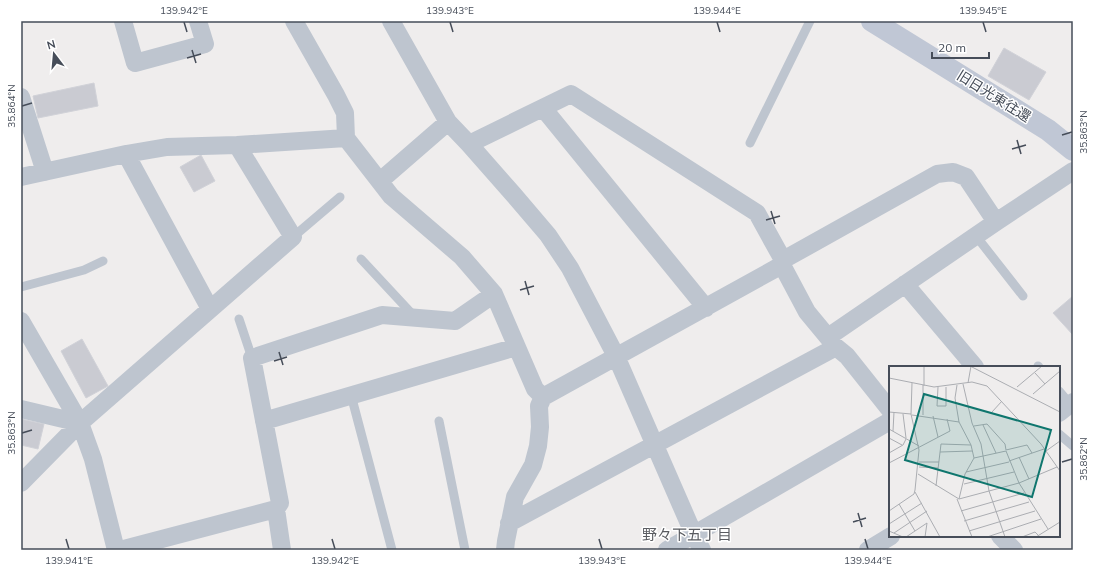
<svg xmlns="http://www.w3.org/2000/svg" width="1094" height="571" viewBox="0 0 1094 571" font-family="Mulish,'Noto Sans JP',sans-serif">
<style>
.building{fill:#cacbd2;stroke:#d1d2d8}
.lines{fill:none;stroke-linecap:round;stroke-linejoin:round}
.lane{stroke:#bec5cf;stroke-width:9}
.street{stroke:#bec5cf;stroke-width:18}
.secondary{stroke:#c0c7d5;stroke-width:22}
.ticks{fill:none;stroke:#464d59;stroke-width:1.5}
.labels{text-anchor:middle;dominant-baseline:central;stroke-width:3;stroke-linejoin:round;paint-order:stroke}
.street-label{font-size:14px;fill:#464d59;stroke:#fff}
.neighbourhood-label{font-size:15px;fill:#5a5c61;stroke:#fff}
.inset-road{fill:none;stroke:#abadb2;stroke-width:1}
.view{fill:#0f766e;fill-opacity:0.15;stroke:#0f766e;stroke-width:2}
.inset-edge{fill:none;stroke:#464d59;stroke-width:2}
.neatline{fill:none;stroke:#464d59;stroke-width:1.5}
.ticks-label{font-size:10px;text-anchor:middle;fill:#464d59}
</style>
<rect width="100%" height="100%" fill="#efeded"/>
<path class="building" d="M1004,48L1046,72L1029,100L988,76Z
M94,83L98,106L38,118L33,96Z
M201,155L215,181L194,192L180,167Z
M1073,296V335L1053,313Z
M82,339L108,386L86,398L61,351Z
M21,419L44,424L38,449L21,445Z"/>
<g class="lines">
<path class="lane" d="M750,143L810,21
M976,236L1023,296
M293,237L340,197
M361,259L414,316
M21,287L84,270L103,261
M239,319L252,358
M1038,366L1039,367
M1059,391L1070,404
M351,395L392,550
M439,421L465,550
M1059,434L1073,446"/>
<path class="street" d="M123,21L135,63L205,44L198,21
M294,21L336,95L345,113L346,138
M391,21L448,122L469,144L513,194L548,235L570,268L616,356L694,535L702,550
M21,97L45,172
M543,108L706,308
M469,144L571,94L757,213L783,260
M126,154L210,309
M21,177L126,154L167,147L237,145L346,138L391,196L462,257L494,294L535,389L543,397L539,406L540,427L538,446L533,465L515,497L506,541L505,550
M380,181L448,122
M782,265L783,260L937,174L953,172L966,177L996,222
M905,284L975,367
M21,321L80,423L93,459L116,550
M828,337L996,222L1073,171
M543,397L782,265L807,312L836,347L847,356L890,410
M21,409L80,423
M1059,413L1073,402
M264,421L516,347
M21,483L80,423L293,237L237,145
M509,523L836,347
M1000,536L1014,550
M120,550L276,509
M282,550L276,509L280,503L252,358L382,315L455,321L494,294
M667,550L890,421
M868,550L891,536"/>
<path class="secondary" d="M872,21L1048,130L1073,150"/>
</g>
<path class="ticks" d="M184,22L187,32M450,22L453,32M717,22L720,32M983,22L986,32M192,50L196,63M187,58L201,54M22,106L32,103M1062,135L1072,132M1017,140L1021,154M1012,149L1026,145M771,211L775,224M766,220L780,216M525,281L529,295M520,290L534,286M279,352L283,365M274,361L287,357M22,433L32,430M1062,462L1072,459M858,513L862,527M853,522L866,518M66,539L69,549M332,539L335,549M599,539L602,549M865,539L868,549"/>
<g class="labels">
<g class="street-label">
<text transform="translate(994 96) rotate(32)">旧日光東往還</text>
</g>
<g class="neighbourhood-label">
<text x="687" y="534">野々下五丁目</text>
</g>
</g>
<g transform="translate(889 366)">
<rect width="171" height="171" fill="#efeded"/>
<path class="inset-road" d="M81,0L171,46M146,7L156,18M0,12L45,21L83,16L98,20L152,78L171,105M79,17L82,0M74,18L83,57L92,78L100,125L116,171M34,19V49M68,19L66,32L70,56M35,20V0M49,21L48,40H57V21M128,21L153,0M144,28L171,5M0,46L22,48M103,46L113,35M14,48L17,72M23,49L70,56L82,79L85,92L76,108L70,133M44,50L49,71M94,59L107,87M85,60L98,58L116,78L117,84M0,63L30,80M4,65L5,46M0,72L13,79M117,84L138,79L143,87M157,85L171,75M51,86L83,85M0,87L14,79L17,73M130,91L140,113M85,92L117,85L130,117L159,163M120,95L155,83M30,96H50M0,97L61,65L58,53M30,101L49,102M77,106L120,96M29,108L70,133L130,117L168,101M75,118L125,106M47,120L52,78L82,79M26,126L51,171M68,133L83,171M10,138L26,165M0,145L25,128L26,124L30,84L22,48L23,17M72,145L135,127M75,155L140,136M0,158L33,137M0,165L14,171M80,165L146,145M5,167L38,145M17,171L38,157L36,171M98,171L152,153M133,171L146,166L149,169M147,171L171,156"/>
<path class="view" d="M35,28L162,64L143,131L16,94Z"/>
<rect width="171" height="171" class="inset-edge"/>
</g>
<rect width="1094" height="571" fill="none" stroke="#ffffff" stroke-width="44"/>
<g transform="translate(54 54) rotate(344)" stroke="#ffffff" stroke-width="3" paint-order="stroke">
<path d="M0-3L7 15L0 10L-7 15Z" fill="#464d59"/>
<text y="-6" font-size="11" font-weight="bold" text-anchor="middle" fill="#464d59">N</text>
</g>
<path d="M932 52v6h57v-6" fill="none" stroke="#464d59" stroke-width="2"/>
<text x="938" y="52" font-size="12" fill="#464d59" stroke="#ffffff" stroke-width="3" paint-order="stroke">20 m</text>
<rect x="22" y="22" width="1050" height="527" class="neatline"/>
<g class="ticks-label">
<text x="184" y="14">139.942°E</text>
<text x="450" y="14">139.943°E</text>
<text x="717" y="14">139.944°E</text>
<text x="983" y="14">139.945°E</text>
<text transform="translate(11 106) rotate(-90)" y="4">35.864°N</text>
<text transform="translate(1083 132) rotate(-90)" y="4">35.863°N</text>
<text transform="translate(11 433) rotate(-90)" y="4">35.863°N</text>
<text transform="translate(1083 459) rotate(-90)" y="4">35.862°N</text>
<text x="69" y="564">139.941°E</text>
<text x="335" y="564">139.942°E</text>
<text x="602" y="564">139.943°E</text>
<text x="868" y="564">139.944°E</text>
</g>
</svg>
